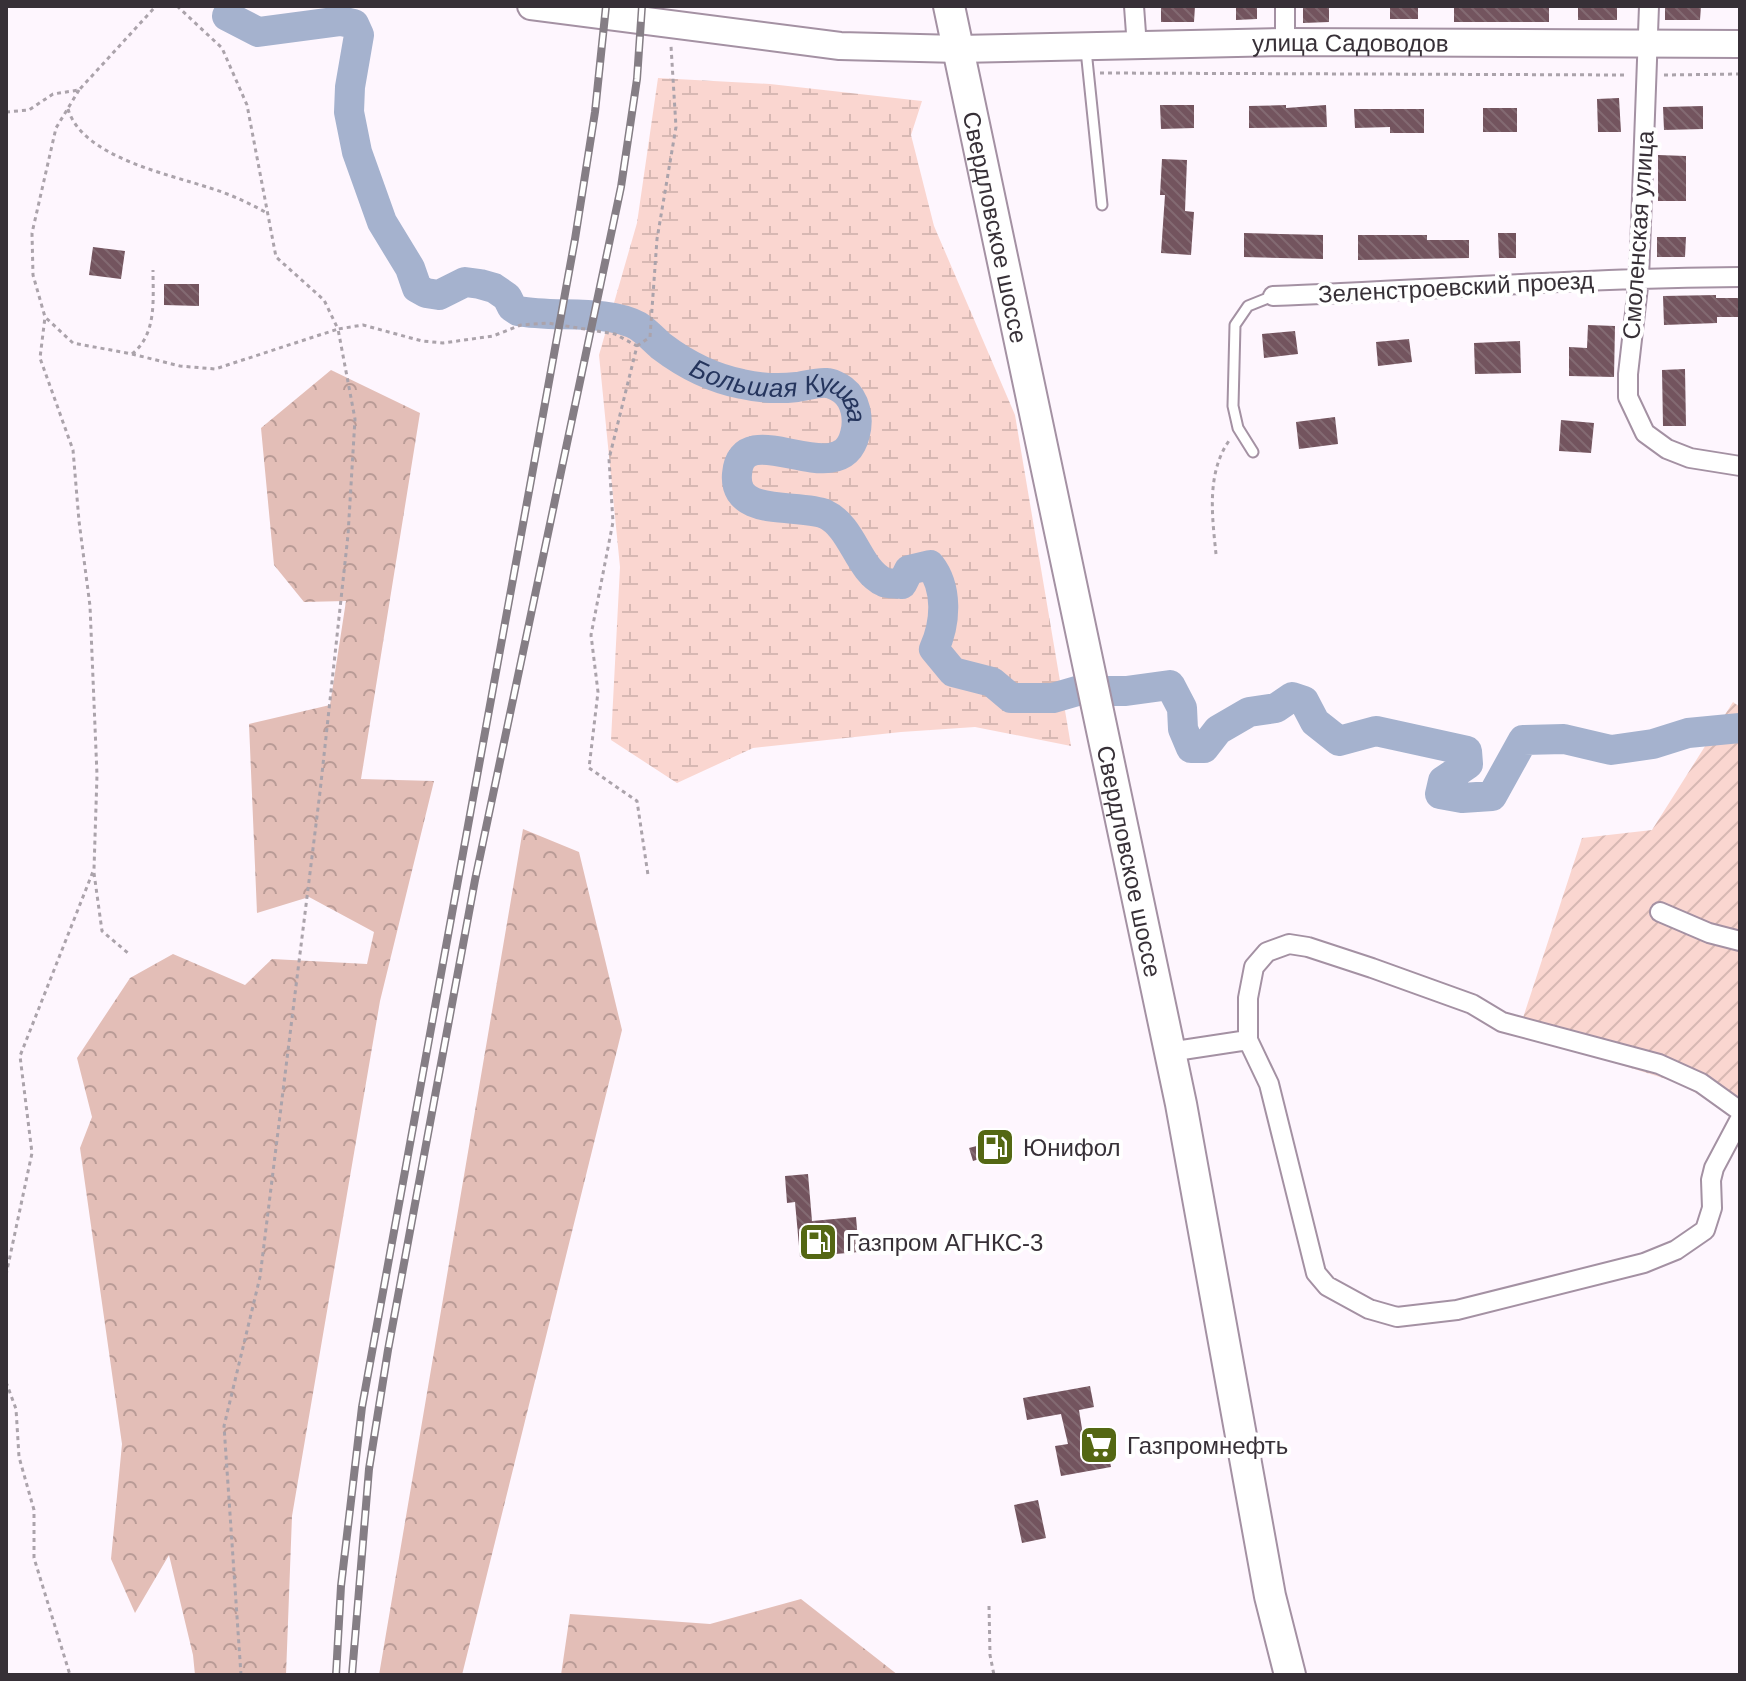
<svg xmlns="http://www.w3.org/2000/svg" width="1746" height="1681" viewBox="0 0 1746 1681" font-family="Arial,sans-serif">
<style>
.forest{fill:url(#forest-crowns)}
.wetland{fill:url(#wetland-marsh)}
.garden{fill:url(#garden-furrows)}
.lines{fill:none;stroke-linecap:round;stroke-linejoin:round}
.river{stroke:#a5b2ce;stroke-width:30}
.building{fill:url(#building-back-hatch)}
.lane-casing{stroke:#a491a3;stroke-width:13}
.street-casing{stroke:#a491a3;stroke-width:22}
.secondary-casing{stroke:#a491a3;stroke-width:30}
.primary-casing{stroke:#a491a3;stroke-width:34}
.path{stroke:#aba3ab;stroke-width:3;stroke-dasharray:4 4;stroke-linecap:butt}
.lane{stroke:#fff;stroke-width:9}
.street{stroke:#fff;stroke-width:18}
.secondary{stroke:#fff;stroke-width:26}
.primary{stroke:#fff;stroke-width:30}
.rail-casing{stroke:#857e85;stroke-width:8}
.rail{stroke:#fff;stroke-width:5;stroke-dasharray:15;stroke-linecap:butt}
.labels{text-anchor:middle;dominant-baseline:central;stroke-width:8;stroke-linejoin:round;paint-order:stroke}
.street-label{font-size:24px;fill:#373037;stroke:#fff}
.poi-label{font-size:24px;fill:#373037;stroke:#fff;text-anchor:start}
.water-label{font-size:26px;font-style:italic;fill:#25355d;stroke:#fff}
</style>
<defs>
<pattern id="forest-crowns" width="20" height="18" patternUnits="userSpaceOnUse" patternTransform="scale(2)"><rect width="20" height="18" fill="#e3beb7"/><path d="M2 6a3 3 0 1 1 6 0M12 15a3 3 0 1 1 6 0" fill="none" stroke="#b99b96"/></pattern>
<pattern id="wetland-marsh" width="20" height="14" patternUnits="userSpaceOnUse" patternTransform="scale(2)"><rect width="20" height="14" fill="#fad6d0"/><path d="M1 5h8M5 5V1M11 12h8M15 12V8" fill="none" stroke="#d7b8b3"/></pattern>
<pattern id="garden-furrows" width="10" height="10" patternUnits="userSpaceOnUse" patternTransform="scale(2)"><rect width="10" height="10" fill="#fad6d0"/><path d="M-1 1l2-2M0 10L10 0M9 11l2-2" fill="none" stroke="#d7b8b3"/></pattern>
<pattern id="building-back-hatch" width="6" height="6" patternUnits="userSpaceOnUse" patternTransform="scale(2)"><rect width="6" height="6" fill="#73545e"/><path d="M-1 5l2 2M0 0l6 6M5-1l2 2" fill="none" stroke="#836a72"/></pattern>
</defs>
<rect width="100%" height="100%" fill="#fef6fe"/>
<path class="forest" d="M331,370L420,413L361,779L434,781L380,1001L292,1516L286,1675H195L193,1655L169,1555L135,1613L111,1559L122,1444L80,1148L92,1117L77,1058L130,978L173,954L245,985L272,959L367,964L374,932L309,897L257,913L249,724L330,705L346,601L304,602L274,565L261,428Z
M523,829L579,852L622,1030L462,1675H379Z
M801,1599L898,1675H561L570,1614L710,1624Z"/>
<path class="wetland" d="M658,78L770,84L922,101L911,135L934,226L1015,415L1071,746L975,727L901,732L753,748L677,783L611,740L620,567L599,355L637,223Z"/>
<path class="garden" d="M1733,702L1740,707V1119L1679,1083L1518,1033L1582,838L1652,830Z"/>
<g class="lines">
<path class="river" id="s1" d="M227,16L258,32L341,21L354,24L359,35L350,87L349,112L357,152L382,222L410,268L417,288L426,293L439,295L465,282L480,284L494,288L507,297L512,307L518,311C554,318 606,309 638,326C646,331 654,340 661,346C686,365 711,378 742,384C759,388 779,389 797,387C806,386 817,382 827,383C831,383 839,387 843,390C856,400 859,419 855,434C840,496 742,412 737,474C733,518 798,503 825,514C853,527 858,570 884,582C888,584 897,583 902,584L909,570L930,565C948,588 946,623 934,649L953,672L992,682L1011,698H1053L1077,691H1126L1170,685L1182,708L1183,729L1191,748H1204L1218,730L1249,712L1276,708L1292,697L1304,701L1315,722L1339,741L1376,731L1467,751L1468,764L1443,781L1440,794L1462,798L1492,796L1523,740L1564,739L1611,750L1653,744L1688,733L1740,728"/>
</g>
<path class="building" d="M1161,6H1195L1194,22H1161Z
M1236,6H1257V19L1236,20Z
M1303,6H1329V22L1303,23Z
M1390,6H1418V19H1390Z
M1454,6H1549V22H1454Z
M1578,6H1617V20H1578Z
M1665,6H1701L1700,20H1665Z
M1619,98L1621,132H1598L1597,99Z
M1160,105H1194V128L1161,129Z
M1286,105V108L1326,105L1327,127L1249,128V106Z
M1703,106V129L1664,130L1663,107Z
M1483,108H1517V132H1483Z
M1354,109H1424V133H1390V127L1355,128Z
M1658,155L1686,156V201H1658Z
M1162,159L1187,160L1185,211L1194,212L1191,255L1161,253L1165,195H1160Z
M1244,233L1323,235V259L1244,257Z
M1498,233H1516V258H1499Z
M1358,235H1427V240H1469V258L1358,260Z
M1657,237H1686L1685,257H1657Z
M93,247L125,251L121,279L89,275Z
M164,284H199V306L164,305Z
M1716,295V298H1740V317H1717V323L1664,325L1663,296Z
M1588,325L1615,326L1614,377L1569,376V347L1587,348Z
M1295,331L1298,354L1264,358L1262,334Z
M1409,339L1412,362L1378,366L1376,342Z
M1520,341L1521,373L1475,374L1474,343Z
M1685,369L1686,426H1663L1662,370Z
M1335,417L1338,444L1299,449L1296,422Z
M1561,420L1594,423L1591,453L1559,451Z
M1001,1134L1008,1157L993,1161L992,1155L973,1161L969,1148L988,1143L987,1138Z
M808,1174L812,1221L856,1217L859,1252L800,1257L795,1202L787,1203L785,1176Z
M1090,1386L1094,1407L1079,1410L1084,1441L1105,1437L1111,1467L1061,1476L1055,1446L1068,1444L1061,1414L1027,1420L1023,1398Z
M1038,1500L1046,1538L1022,1543L1014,1505Z"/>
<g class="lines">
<g class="lane-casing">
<path id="lane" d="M1086,50L1102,205
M1253,452L1238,428L1233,406L1235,325L1248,306L1273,296"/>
</g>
<g class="street-casing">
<path id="street" d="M1134,6L1137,47
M1649,6L1639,278L1628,374V397L1645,433L1667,449L1690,458L1740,466
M1285,42V6
M1273,296C1428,290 1584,278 1740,277
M1660,912L1709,933L1740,941
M1248,1040L1269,1084L1316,1273L1327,1286L1369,1309L1397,1317L1457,1310L1644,1263L1676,1250L1705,1230L1712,1208L1711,1180L1714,1168L1740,1119
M1169,1052L1248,1040V998L1254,967L1267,952L1289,944L1308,947L1372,968L1472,1004L1502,1022L1659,1064L1701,1083L1740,1111"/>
</g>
<g class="secondary-casing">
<g id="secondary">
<path id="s2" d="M531,6L840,46L959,49L1285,42L1740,44"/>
</g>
</g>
<g class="primary-casing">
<g id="primary">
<path id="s3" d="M949,6L1181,1104L1270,1596L1290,1675"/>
</g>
</g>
<path class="path" d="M177,6L222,48L247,105L276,257L324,300L338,329L363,325L422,341L443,343L493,336L521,325L548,323L615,334L637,346L609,459L613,522L591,635L598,692L589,768L637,801L648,875
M1100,73L1628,75
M1664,75L1740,74
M79,90L56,128L32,233L33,275L45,317L73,343L132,354C157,334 153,300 153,270
M68,109C82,157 168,174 210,188C230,194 249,203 267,213
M6,112L29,110L53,94L79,90L156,6
M637,346L650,337L657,239L676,127L671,46
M132,354L180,366L215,369L338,329L355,419L348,535L320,792L260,1277L224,1426L241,1675
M1216,554C1212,515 1206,471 1231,438
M94,873L102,931L128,953
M6,1275L32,1153L20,1056L94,869L97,775L90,606L79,521L73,450L40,358L45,317
M6,1382L16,1409L19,1457L34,1510V1558L70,1675
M989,1606L990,1655L994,1675"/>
<use href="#lane" class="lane"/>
<use href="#street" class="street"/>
<use href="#secondary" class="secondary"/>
<use href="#primary" class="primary"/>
<g class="rail-casing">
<path id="rail" d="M336,1675L341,1586L362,1407L575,239L595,112L606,6
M352,1675L369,1469L388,1350L475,880L621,187L637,79L642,6"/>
</g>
<use href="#rail" class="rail"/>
</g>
<defs>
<g id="fuel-square" transform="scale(2)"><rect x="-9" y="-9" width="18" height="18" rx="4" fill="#546713" stroke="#fff"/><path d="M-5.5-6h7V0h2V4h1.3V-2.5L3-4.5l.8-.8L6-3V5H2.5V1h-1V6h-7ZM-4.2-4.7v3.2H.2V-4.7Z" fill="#fff"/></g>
<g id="supermarket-square" transform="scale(2)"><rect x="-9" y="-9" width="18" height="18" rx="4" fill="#546713" stroke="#fff"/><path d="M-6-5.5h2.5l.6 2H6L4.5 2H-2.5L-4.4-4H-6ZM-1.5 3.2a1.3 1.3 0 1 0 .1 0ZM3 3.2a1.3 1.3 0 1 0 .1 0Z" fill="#fff"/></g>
</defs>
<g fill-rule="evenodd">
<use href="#fuel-square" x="995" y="1147"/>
<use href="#fuel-square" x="818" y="1242"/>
<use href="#supermarket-square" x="1099" y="1445"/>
</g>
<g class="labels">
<g class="street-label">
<text stroke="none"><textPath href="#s2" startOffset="822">улица Садоводов</textPath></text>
<text stroke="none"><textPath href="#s3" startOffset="226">Свердловское шоссе</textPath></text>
<text transform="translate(1638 235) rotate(-86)">Смоленская улица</text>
<text transform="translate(1456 287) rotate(-3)">Зеленстроевский проезд</text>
<text stroke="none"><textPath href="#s3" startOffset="874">Свердловское шоссе</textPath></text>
</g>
<g class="poi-label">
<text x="1023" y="1147">Юнифол</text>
<text x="846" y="1242">Газпром АГНКС-3</text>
<text x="1127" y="1445">Газпромнефть</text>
</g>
<g class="water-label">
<text stroke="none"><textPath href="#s1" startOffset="814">Большая Кушва</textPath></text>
</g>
</g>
<rect width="1746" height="1681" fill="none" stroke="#373037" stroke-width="16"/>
</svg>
